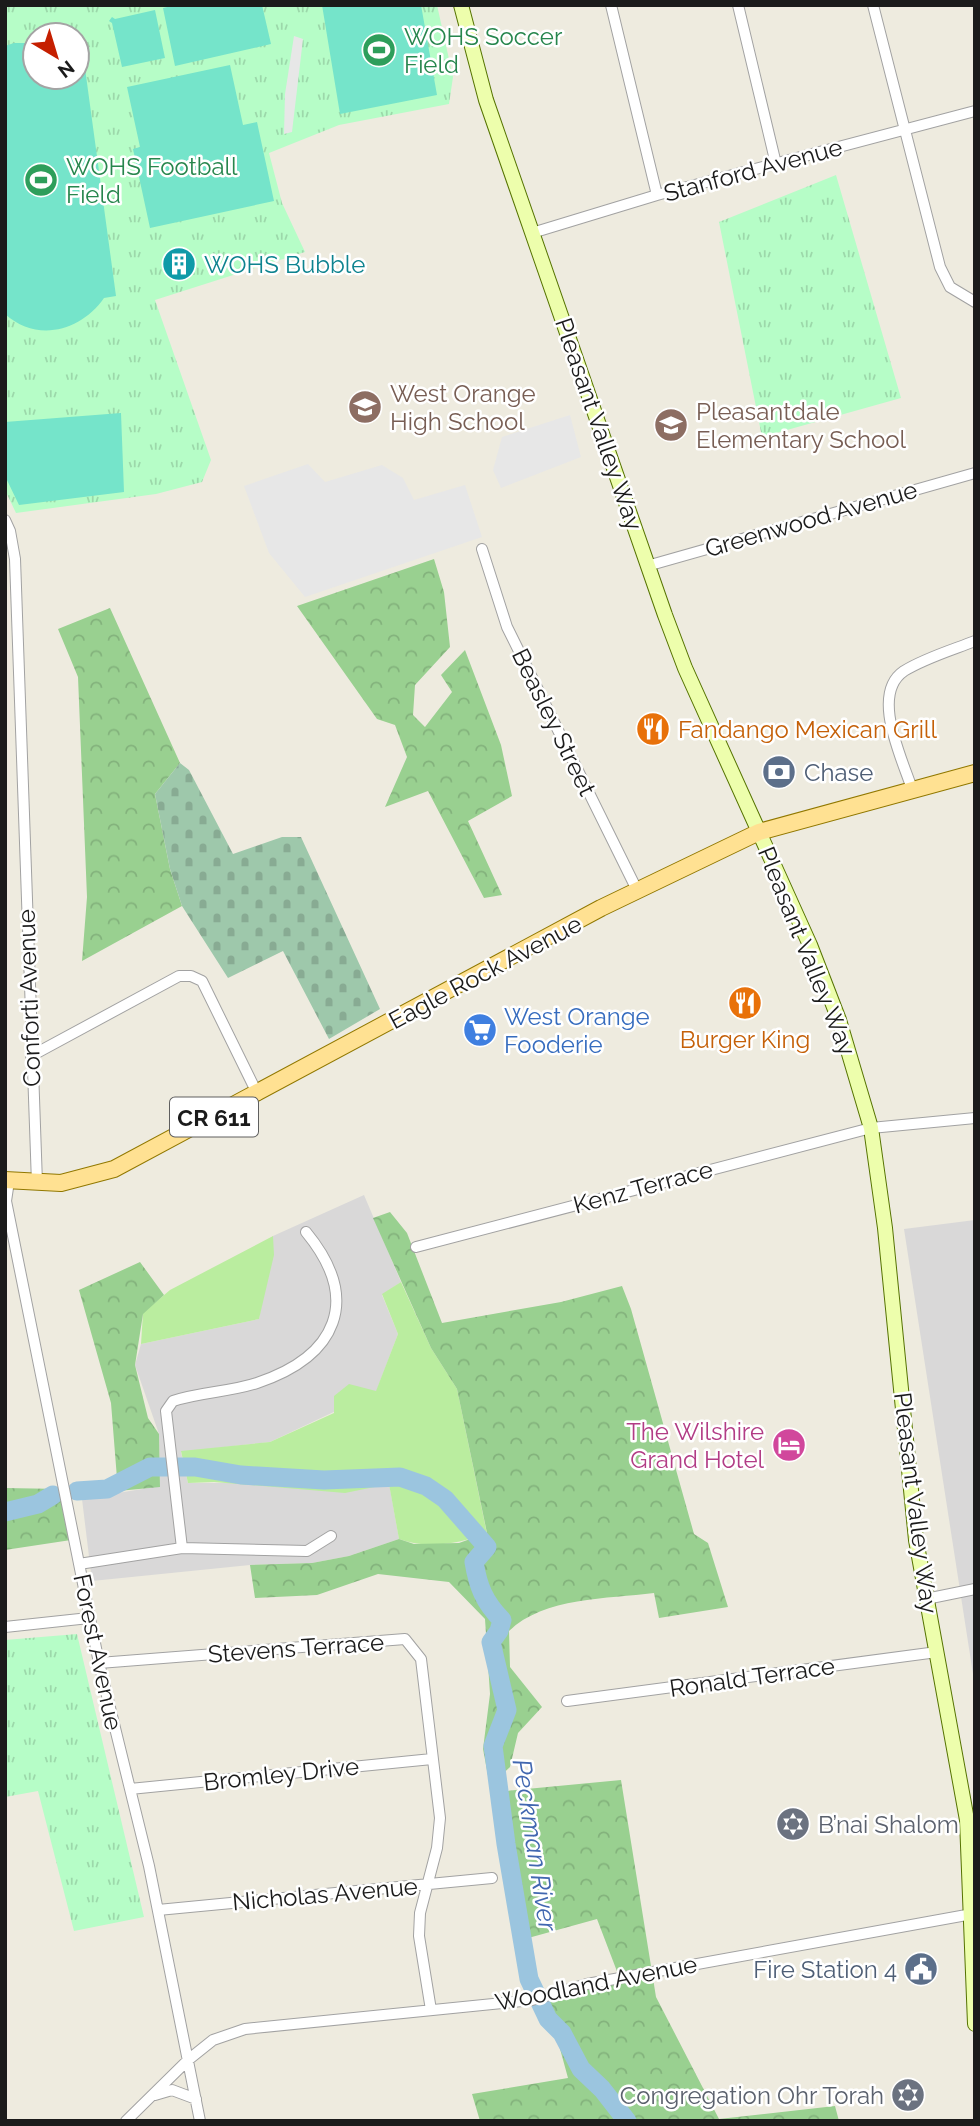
<svg xmlns="http://www.w3.org/2000/svg" width="980" height="2126" viewBox="0 0 980 2126" font-family="Raleway,sans-serif">
<style>
.residential{fill:#d9d8d8}
.grass{fill:#baed9f}
.forest{fill:url(#forest-crowns)}
.cemetery{fill:url(#cemetery-stones)}
.park{fill:url(#park-tufts);fill-rule:evenodd}
.pitch{fill:#75e4ca}
.parking{fill:#e7e7e7}
.lines{fill:none;stroke-linecap:round;stroke-linejoin:round}
.river{stroke:#9bc5df;stroke-width:19}
.minor-casing{stroke:#a2a2a2;stroke-width:12}
.secondary-casing{stroke:#557300;stroke-width:16}
.primary-casing{stroke:#917800;stroke-width:18}
.minor{stroke:#fff;stroke-width:10}
.secondary{stroke:#edfeac;stroke-width:14}
.primary{stroke:#ffe192;stroke-width:16}
.labels{text-anchor:middle;dominant-baseline:central;stroke-width:5;stroke-linejoin:round;paint-order:stroke}
.shield{fill:#fff;stroke:#5f5f5f;stroke-width:2}
.shield-label{font-size:23px;font-weight:bold;fill:#1b1b1b}
.leisure-label{font-size:24px;fill:#27864d;stroke:#fff;text-anchor:start}
.street-label{font-size:24px;fill:#1b1b1b;stroke:#fff}
.culture-label{font-size:24px;fill:#0d838f;stroke:#fff;text-anchor:start}
.education-label{font-size:24px;fill:#785e54;stroke:#fff;text-anchor:start}
.food-label{font-size:24px;fill:#c56008;stroke:#fff;text-anchor:start}
.service-label{font-size:24px;fill:#4e5e75;stroke:#fff;text-anchor:start}
.shop-label{font-size:24px;fill:#366cbe;stroke:#fff;text-anchor:start}
.hotel-label{font-size:24px;fill:#b23c85;stroke:#fff;text-anchor:end}
.worship-label{font-size:24px;fill:#5b616d;stroke:#fff;text-anchor:start}
.water-label{font-size:26px;font-style:italic;fill:#4167b0;stroke:#fff}
</style>
<defs>
<pattern id="forest-crowns" width="20" height="18" patternUnits="userSpaceOnUse" patternTransform="scale(1.75)"><rect width="20" height="18" fill="#99d090"/><path d="M2 6a3 3 0 1 1 6 0M12 15a3 3 0 1 1 6 0" fill="none" stroke="#83b27c"/></pattern>
<pattern id="cemetery-stones" width="16" height="16" patternUnits="userSpaceOnUse" patternTransform="scale(1.75)"><rect width="16" height="16" fill="#9ec8ab"/><path d="M2 7V4a2 2 0 0 1 4 0v3zM10 15v-3a2 2 0 0 1 4 0v3z" fill="#88ab93"/></pattern>
<pattern id="park-tufts" width="24" height="20" patternUnits="userSpaceOnUse" patternTransform="scale(1.75)"><rect width="24" height="20" fill="#b6fdc7"/><path d="M3 7l-1-3M5 7V3M7 7l1-3M15 17l-1-3M17 17v-4M19 17l1-3" fill="none" stroke="#9cd8aa"/></pattern>
</defs>
<rect width="100%" height="100%" fill="#eeebdf"/>
<path class="residential" d="M364,1195L401,1282L382,1295L398,1334L376,1392L270,1442L181,1452L188,1483H389L399,1539L349,1556L312,1563L250,1565L92,1581L82,1499L160,1486L159,1434L135,1365L141,1344L259,1319L273,1236Z
M975,1220V1687L904,1229Z"/>
<path class="grass" d="M273,1236L274,1255L259,1319L141,1344L143,1313L170,1290Z
M401,1282L431,1348L457,1389L487,1534C459,1543 428,1550 399,1539L389,1484L345,1493L214,1482L188,1483L181,1451L270,1442L334,1413V1396L349,1384L376,1391L398,1334L382,1294Z"/>
<path class="forest" d="M434,559L444,592L450,647L415,685L413,715L425,727L452,692L441,675L465,650L501,745L512,796L468,821L502,895L484,898L428,791L385,807L407,757L395,725L377,719L297,606Z
M110,608L180,763L155,794L170,869L182,906L82,961L87,897L78,677L58,629Z
M390,1212L407,1233L442,1323L561,1302L622,1286L631,1309L694,1534L708,1543L728,1607L659,1618L654,1593C608,1599 544,1597 509,1631L510,1667L542,1707L518,1733L510,1767L490,1786L483,1749L490,1694L485,1619L449,1582L378,1574L317,1595L255,1598L250,1565L312,1563L349,1556L399,1539L414,1544L459,1543L487,1533L457,1389L431,1348L373,1218Z
M140,1262L164,1295L143,1314L135,1365L148,1418L159,1434L160,1487L118,1491L111,1403L79,1290Z
M5,1488L62,1489L71,1540L5,1550Z
M621,1780L656,1997L719,2119L835,2106L839,2121H480L472,2094L568,2078L545,1994L618,1974L597,1919L521,1940L496,1792Z"/>
<path class="cemetery" d="M180,763L189,770L233,854L282,837H301L380,1009L329,1039L283,951L228,978L182,906L170,869L155,794Z"/>
<path class="park" d="M5,5H437L453,77L449,104L339,125L269,153L282,203L305,252L155,300L211,460L202,482L156,494L16,513L5,490ZM35,35H77V77H35Z
M836,175L901,398L762,437L719,222Z
M77,1634L144,1917L74,1931L38,1791L5,1797V1640Z"/>
<path class="pitch" d="M176,5H262L271,44L175,66L163,8Z
M322,5H421L437,95L340,114Z
M155,10L165,58L122,67L112,23L109,21L112,17L115,19Z
M14,43H35V77H77V62L84,61L116,296L104,298C81,331 37,343 5,314V46Z
M230,65L243,125L257,122L274,201L150,228L133,149L140,147L127,87Z
M121,413L124,492L19,505L5,476V422Z"/>
<path class="parking" d="M294,36L303,39L292,132L284,134L285,94Z
M570,415L581,457L501,488L493,470L502,437Z
M308,464L325,482L382,465L403,478L414,500L465,485L482,537L305,597L269,553L244,486Z"/>
<g class="lines">
<path class="river" d="M77,1491L107,1489L150,1467H195L241,1475L324,1480L400,1477L426,1486L445,1499L487,1547L474,1562C478,1586 484,1602 502,1620L499,1631L491,1642L507,1710L493,1746L506,1844L529,1979L548,2019L562,2033L581,2069L602,2089L627,2121
M5,1512L38,1504L53,1495"/>
<g class="minor-casing">
<path id="minor" d="M611,5L657,195
M738,5L776,164
M873,5L940,267L950,287L975,302
M532,233L657,195L975,111
M5,520L10,531L15,559L37,1183
M482,549L507,627L637,890
M647,566L975,473
M912,789C902,758 870,694 904,671C925,658 952,650 975,641
M31,1056L179,976H191L202,981L258,1095
M9,1181L6,1201L99,1663L149,1866L200,2121
M416,1247L871,1128L975,1118
M182,1548L166,1411L173,1401C200,1392 230,1392 257,1383C337,1356 362,1300 306,1232
M79,1564L182,1548L307,1551L331,1536
M926,1599L975,1589
M5,1627L89,1618
M99,1663L405,1639L421,1659L440,1818L437,1848L420,1913L419,1936L431,2010
M567,1701L937,1652
M130,1789L432,1759
M158,1910L492,1878
M155,2095L172,2090L196,2099
M126,2121L188,2060L213,2040L245,2029L532,2000L587,1984L972,1914"/>
</g>
<g class="secondary-casing">
<path id="secondary" d="M461,5L486,100L665,615L685,668L810,945L839,1020L871,1128L885,1228L916,1540L967,1820L975,2024"/>
</g>
<g class="primary-casing">
<path id="primary" d="M5,1180L61,1183L114,1169L601,908L759,832L975,773"/>
</g>
<use href="#minor" class="minor"/>
<use href="#secondary" class="secondary"/>
<use href="#primary" class="primary"/>
</g>
<defs>
<g id="stadium-disc" transform="scale(1.75)"><circle r="9.5" fill="#2e9e5b" stroke="#fff"/><path d="M0-5a6.5 5 0 1 0 0 10a6.5 5 0 1 0 0-10ZM-3.5-1.8h7v3.6h-7Z" fill="#fff"/></g>
<g id="building-disc" transform="scale(1.75)"><circle r="9.5" fill="#0f9aa8" stroke="#fff"/><path d="M-4-6H4V6H1V3H-1V6H-4ZM-2.5-4.3h1.7v1.8h-1.7ZM.8-4.3h1.7v1.8H.8ZM-2.5-1h1.7V.8h-1.7ZM.8-1h1.7V.8H.8Z" fill="#fff"/></g>
<g id="school-disc" transform="scale(1.75)"><circle r="9.5" fill="#8d6e63" stroke="#fff"/><path d="M0-5L7-2L0 1L-7-2ZM-4 1L0 2.5L4 1V4Q0 6-4 4Z" fill="#fff"/></g>
<g id="restaurant-disc" transform="scale(1.75)"><circle r="9.5" fill="#e8710a" stroke="#fff"/><path d="M-5-6h1v4h1v-4h1v4h1v-4h1v5L-1.5 .5V6h-2V.5L-5-1ZM5-6V6H3V1.5H1.5Q1.5-4 5-6Z" fill="#fff"/></g>
<g id="bank-disc" transform="scale(1.75)"><circle r="9.5" fill="#5c6f8a" stroke="#fff"/><path d="M-6-4H6V4H-6ZM0-2.3a2.3 2.3 0 1 0 0 4.6a2.3 2.3 0 1 0 0-4.6Z" fill="#fff"/></g>
<g id="supermarket-disc" transform="scale(1.75)"><circle r="9.5" fill="#3f7fe0" stroke="#fff"/><path d="M-6-5.5h2.5l.6 2H6L4.5 2H-2.5L-4.4-4H-6ZM-1.5 3.2a1.3 1.3 0 1 0 .1 0ZM3 3.2a1.3 1.3 0 1 0 .1 0Z" fill="#fff"/></g>
<g id="hotel-disc" transform="scale(1.75)"><circle r="9.5" fill="#d1479c" stroke="#fff"/><path d="M-6-4.5h1.5V1H6V5H4.5V3h-9V5H-6ZM-4 0a1.8 1.8 0 1 1 3.6 0ZM.5 0V-2.5h3Q6-2.5 6 0Z" fill="#fff"/></g>
<g id="synagogue-disc" transform="scale(1.75)"><circle r="9.5" fill="#6b7280" stroke="#fff"/><path d="M0-6.5L5.6 3.2H-5.6ZM0 6.5L5.6-3.2H-5.6Z" fill="#fff"/></g>
<g id="civic-disc" transform="scale(1.75)"><circle r="9.5" fill="#5c6f8a" stroke="#fff"/><path d="M-.6-6.5H3V-4.5H.6V-3L4-1V1h2V6H-6V1h2V-1L-.6-3ZM-1.2 2.5V6h2.4V2.5Z" fill="#fff"/></g>
</defs>
<g fill-rule="evenodd">
<use href="#stadium-disc" x="379" y="50"/>
<use href="#stadium-disc" x="41" y="180"/>
<use href="#building-disc" x="179" y="264"/>
<use href="#school-disc" x="365" y="407"/>
<use href="#school-disc" x="671" y="425"/>
<use href="#restaurant-disc" x="653" y="729"/>
<use href="#bank-disc" x="779" y="772"/>
<use href="#restaurant-disc" x="745" y="1003"/>
<use href="#supermarket-disc" x="480" y="1030"/>
<use href="#hotel-disc" x="789" y="1445"/>
<use href="#synagogue-disc" x="793" y="1824"/>
<use href="#civic-disc" x="921" y="1969"/>
<use href="#synagogue-disc" x="908" y="2095"/>
</g>
<g class="labels">
<rect class="shield" x="170" y="1097.5" width="88" height="39" rx="5"/>
<g class="shield-label">
<text x="214" y="1117">CR 611</text>
</g>
<g class="leisure-label">
<text x="404" y="36">WOHS Soccer<tspan x="404" dy="28">Field</tspan></text>
<text x="66" y="166">WOHS Football<tspan x="66" dy="28">Field</tspan></text>
</g>
<g class="street-label">
<text transform="translate(753 170) rotate(-15)">Stanford Avenue</text>
<text transform="translate(599 424) rotate(71)">Pleasant Valley Way</text>
<text transform="translate(811 519) rotate(-16)">Greenwood Avenue</text>
<text transform="translate(554 722) rotate(64)">Beasley Street</text>
<text transform="translate(807 951) rotate(68)">Pleasant Valley Way</text>
<text transform="translate(485 972) rotate(-28)">Eagle Rock Avenue</text>
<text transform="translate(29 998) rotate(-92)">Conforti Avenue</text>
<text transform="translate(643 1187) rotate(-15)">Kenz Terrace</text>
<text transform="translate(916 1503) rotate(83)">Pleasant Valley Way</text>
<text transform="translate(296 1648) rotate(-4)">Stevens Terrace</text>
<text transform="translate(98 1652) rotate(78)">Forest Avenue</text>
<text transform="translate(752 1677) rotate(-8)">Ronald Terrace</text>
<text transform="translate(281 1774) rotate(-6)">Bromley Drive</text>
<text transform="translate(325 1894) rotate(-5)">Nicholas Avenue</text>
<text transform="translate(596 1983) rotate(-11)">Woodland Avenue</text>
</g>
<g class="culture-label">
<text x="204" y="264">WOHS Bubble</text>
</g>
<g class="education-label">
<text x="390" y="393">West Orange<tspan x="390" dy="28">High School</tspan></text>
<text x="696" y="411">Pleasantdale<tspan x="696" dy="28">Elementary School</tspan></text>
</g>
<g class="food-label">
<text x="678" y="729">Fandango Mexican Grill</text>
<text x="745" y="1039" text-anchor="middle">Burger King</text>
</g>
<g class="service-label">
<text x="804" y="772">Chase</text>
<text x="897" y="1969" text-anchor="end">Fire Station 4</text>
</g>
<g class="shop-label">
<text x="504" y="1016">West Orange<tspan x="504" dy="28">Fooderie</tspan></text>
</g>
<g class="hotel-label">
<text x="764" y="1431">The Wilshire<tspan x="764" dy="28">Grand Hotel</tspan></text>
</g>
<g class="worship-label">
<text x="818" y="1824">B’nai Shalom</text>
<text x="884" y="2095" text-anchor="end">Congregation Ohr Torah</text>
</g>
<g class="water-label">
<text transform="translate(535 1845) rotate(81)">Peckman River</text>
</g>
</g>
<rect width="980" height="2126" fill="none" stroke="#1b1b1b" stroke-width="14"/>
<g transform="translate(56 56) rotate(142)"><circle r="33" fill="#ffffff" stroke="#a4a4a4" stroke-width="2"/>
<path d="M0-5L12 26L0 18L-12 26Z" fill="#c51f00"/>
<text y="-10" font-size="19" font-weight="bold" text-anchor="middle" fill="#1b1b1b">N</text>
</g>
</svg>
